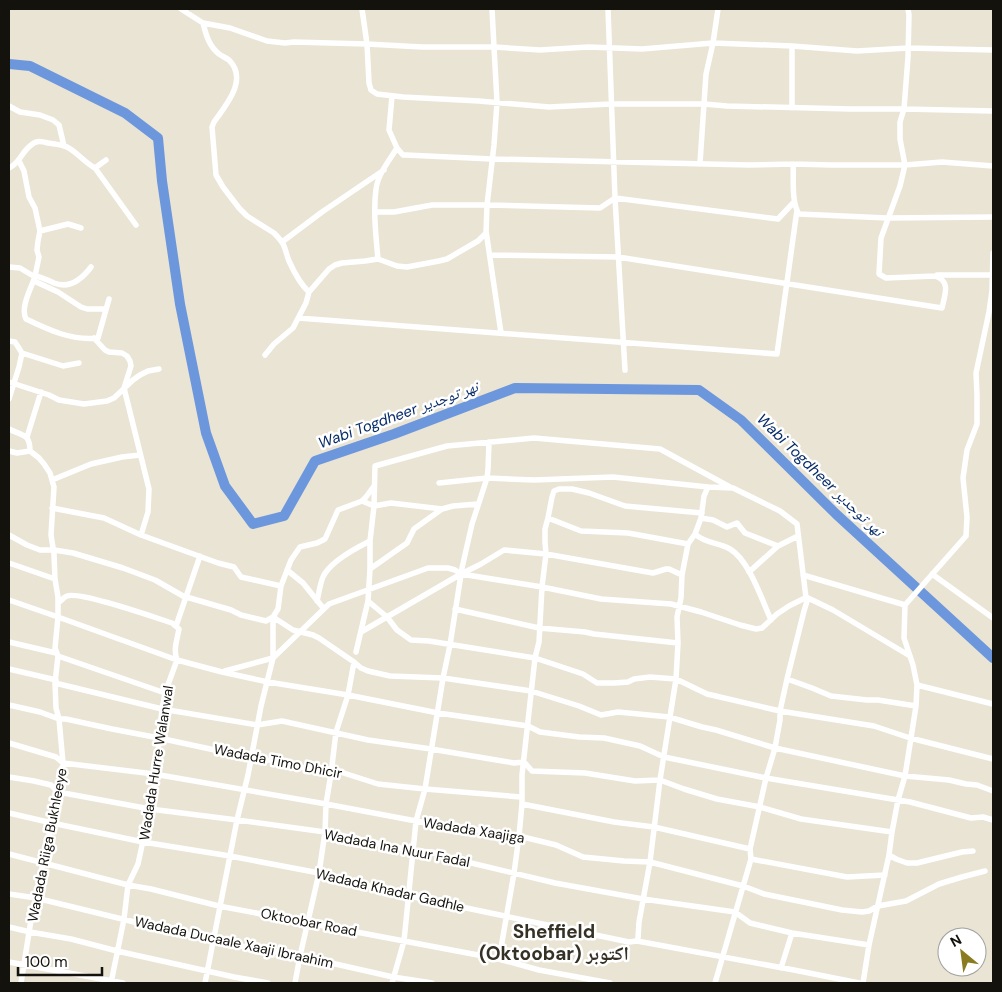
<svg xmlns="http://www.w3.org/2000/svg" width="1002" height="992" viewBox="0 0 1002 992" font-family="'DM Sans','Noto Naskh Arabic',sans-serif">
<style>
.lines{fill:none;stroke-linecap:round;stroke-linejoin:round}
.river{stroke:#6d97dc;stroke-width:10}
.minor{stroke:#fff;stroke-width:5.5}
.labels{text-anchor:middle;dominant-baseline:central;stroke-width:5;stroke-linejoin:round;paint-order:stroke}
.street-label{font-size:14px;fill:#14120c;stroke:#fff}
.water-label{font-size:15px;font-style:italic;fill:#062b68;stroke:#fff}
.district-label{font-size:19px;font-weight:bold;fill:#363125;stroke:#fff}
</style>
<rect width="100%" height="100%" fill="#eae4d5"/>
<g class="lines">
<path class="river" d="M9,64L30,66L125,113L158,138L162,181L180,304L206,433L225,486L253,524L284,516L315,461L394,434L515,388L699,390L741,420L836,514L993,658"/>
<path class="minor" d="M181,9L203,23L230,28L267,41L285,43L294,42L367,44L369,83L371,90L377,94L403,97L479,101L549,107L611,104H704L727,106L850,109H904L993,111
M362,9L367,44L422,47H494L492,9
M203,23C206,35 209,46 219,54C222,56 226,58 229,60C249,80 225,106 214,122L212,127L216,175L223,187L239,208L247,216L274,233C278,237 282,241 284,246C286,251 287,256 289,261C294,272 300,284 309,292
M392,96L389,130L397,148L403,155H406L492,159L749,165L793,164L831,165H905L942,162L993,166
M9,106L20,112L40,115L53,120L59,125L64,146
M792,108V46
M19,161L24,171L29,197L35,208L40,231L38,241L37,250L39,257L35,276
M700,163L706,74L713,43L718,9
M793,164C794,178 791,202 799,214L887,218L993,217
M9,168C20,163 21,153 30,146C36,140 41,141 48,143C54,144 61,144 67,147C77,152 84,162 95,168L106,160
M95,168L136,225
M375,212H394L432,205H487L494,145L497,102L494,47L540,50L588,47L642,49L713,43L792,46L857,51L908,48L993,50
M40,231L68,224L81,228
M486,231L501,333
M282,242L322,212L384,170
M490,255L618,257L942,308C945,294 951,281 935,276L886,278L879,274L881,238L900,186L905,165L900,139V122L904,109L908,57L909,15L908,9
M378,259C376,237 373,212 376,189C378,174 389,161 397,148
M9,267L20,268L35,277V276C42,277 47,280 54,283C69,289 82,279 91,267
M937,275H993
M35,277C31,288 20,308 26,319C49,330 72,341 98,338L109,299
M34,281L58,292L81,307L87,309H106
M298,318L777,354L797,210
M94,338L105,350L109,352L122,353L127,356L130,361L131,366L124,388L149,489L148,512L141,535
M9,341L15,342L22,353L63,366L79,363
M265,355L274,344L293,328L306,303L309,292L329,269L335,265L342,263L365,261L378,259L397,266L407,267L439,261L447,259L478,241L486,233L487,205L600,208L615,198L608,9
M625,370L615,198L778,219L794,202
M9,382L49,395L59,400L84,404L107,401L114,398L133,380L140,375L148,371L159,369
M9,399L19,367L22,353
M9,429C22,436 30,433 30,451L39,458L44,464L50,473L54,487L51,535L54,554L55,579L58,597V617L55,648L58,656L55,683L56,708L59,719L63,763L58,792L31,920L21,983
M27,437L41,392
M9,451L17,453L30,451
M52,480L91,464L122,457L140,455
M439,483L487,478L534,480L613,477L708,487
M362,501L374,506L391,503L442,509
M52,508L104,518L141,535L218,563L234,567L241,577L281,586
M548,518L581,531L628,533L688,544
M701,518L713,520L727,527L737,523L745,533L778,546
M695,534C706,544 718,542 730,549C749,560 762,600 771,620
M9,535L27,545L40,550H54L73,553L123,568L155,580L183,596L231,610L241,615L266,621L273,617L293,630L313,635L319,638L354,662L361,668L368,671L390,676L443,678L531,691L579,706L601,715L618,712L669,717L702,727L716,730L775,748L905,776L949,780L966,784L977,785L993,791
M9,563L55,579
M370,569L407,543L414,529L442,509L453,506L478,504
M287,570L303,583L324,609
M749,572L778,546L798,536
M932,574L993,618
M803,575L905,605
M9,600L58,617L177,660L222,672L268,682L348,695L438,713L528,726L540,732L579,737L604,738L640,746L664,757L766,778L910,802L971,818L983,817L993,820
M317,601C319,593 320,584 323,577C329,563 356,548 370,541
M368,601L387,617L397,630L411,640L429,641L535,658L583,674L597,683H614L628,682L634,679L650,677L676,679L707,694L780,711L874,726L910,738L993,759
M58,603C61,601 64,597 67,596C80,591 156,618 172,623L179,629C177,640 173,650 177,660
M905,605L966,536L967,517L963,478L967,450L977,424V395L976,373L989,312L992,291L993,253
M455,609L539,628L585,632L594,634L678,643
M176,626L200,556
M361,632L461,574L481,564L504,550L546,554L653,573L666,569H669L682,575
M9,642L56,653
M356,652L368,601L370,569V541L374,506L375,466L447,446L534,438L660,449L730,487
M58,656L165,693
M9,669L56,680
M225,671L273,658L329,604L428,568H448L455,570L461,574L542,587L601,599L671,604L701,612L740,625L756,629L762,628L777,614L789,606L803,599L808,598
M787,679L812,688L831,696L867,700H878L916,706
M55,683L162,709L257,725L282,721L368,740L431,749L514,763L524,762L532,771L585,773L635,781L660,780L684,789L717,799L760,807L801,819L892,832
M917,685L993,704
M9,705L40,712L59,719H66L112,729L159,738L252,758L275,761L292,767L331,769L378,784L425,789L521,797
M9,743L56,757L63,763L154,774L326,804L416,821L519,836L556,845L583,857L624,861L650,862L743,886L764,894L842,910L862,912L869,911L878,906L906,901L939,884L962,877L985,871
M9,777L34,781L51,785L58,792L150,809L237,820L325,832L414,851L433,852L446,857L555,883L643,899L735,912L750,923L792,933L869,945
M522,804L614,822L654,827L750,849
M9,813L52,823L143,842L230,856L319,873L409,896L629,942L637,941L794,970L859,983
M9,854L128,885L151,889L219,906L499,959L539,970L610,983
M889,855L896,859L907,863H917L962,852L973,851
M751,859L847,877L885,875
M9,894L36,898L212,941L300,956L393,977L432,983
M9,927L30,932L71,939L117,951L234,977L268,983
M637,941L638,938L639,922L650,862L660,780L676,679L678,643L677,617L681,598L682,575L688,544L695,534L701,518L704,496L708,487L733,488L780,511L797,524L806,598
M499,959L502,942L514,873L519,836L522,804V775L535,658L539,642L542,587L546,554L545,542V529L548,518L552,497L554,491L559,489H572L589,493L625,506L702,513
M9,962L123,983
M781,968L792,933
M111,983L124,919L128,885L138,864L155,785L154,774L157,763L162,709L165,693L177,660
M205,983L237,820L248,775L261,706L273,658V617L278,609L281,586L291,560L300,547L317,543L325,539L338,510L362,501L366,497L374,486
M295,983L300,956L319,873L325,832L326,804L331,774L336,732L348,695L354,662
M392,983L404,941L416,821L425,789L443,678L450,645L462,568L472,524L487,478L488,469L489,442
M715,983L751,859L750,849L766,778L775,748L780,720V711L787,679L804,611L808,598L833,610L910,656
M863,983L869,945L889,855L892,832L898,800L905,776L916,706L917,685L913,665L904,638L905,605"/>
</g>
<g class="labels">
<g class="street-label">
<text transform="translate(278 761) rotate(11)">Wadada Timo Dhicir</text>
<text transform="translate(156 763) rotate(-81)">Wadada Hurre Walanwal</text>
<text transform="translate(474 830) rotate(9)">Wadada Xaajiga</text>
<text transform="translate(47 845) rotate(-79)">Wadada Riiga Bukhleeye</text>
<text transform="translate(397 848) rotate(11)">Wadada Ina Nuur Fadal</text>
<text transform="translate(390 890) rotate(13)">Wadada Khadar Gadhle</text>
<text transform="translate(309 922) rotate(11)">Oktoobar Road</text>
<text transform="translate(234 942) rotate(12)">Wadada Ducaale Xaaji Ibraahim</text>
</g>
<g class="water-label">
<text transform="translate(398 415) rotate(-20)">Wabi Togdheer نهر توجدير</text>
<text transform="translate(820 475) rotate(44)">Wabi Togdheer نهر توجدير</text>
</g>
<g class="district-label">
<text x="554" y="931">Sheffield<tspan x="554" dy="22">(Oktoobar) اكتوبر</tspan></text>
</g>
</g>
<rect width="1002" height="992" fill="none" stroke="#14120c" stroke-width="20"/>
<g transform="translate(962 952) rotate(331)"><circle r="24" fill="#ffffff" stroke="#a1a09e"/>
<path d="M0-4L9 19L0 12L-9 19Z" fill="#8a7b21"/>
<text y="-8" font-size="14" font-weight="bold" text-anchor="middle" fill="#14120c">N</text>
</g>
<path d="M18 967v8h84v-8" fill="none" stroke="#14120c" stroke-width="2.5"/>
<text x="25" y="967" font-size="15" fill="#14120c" stroke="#ffffff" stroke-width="4" paint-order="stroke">100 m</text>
</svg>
